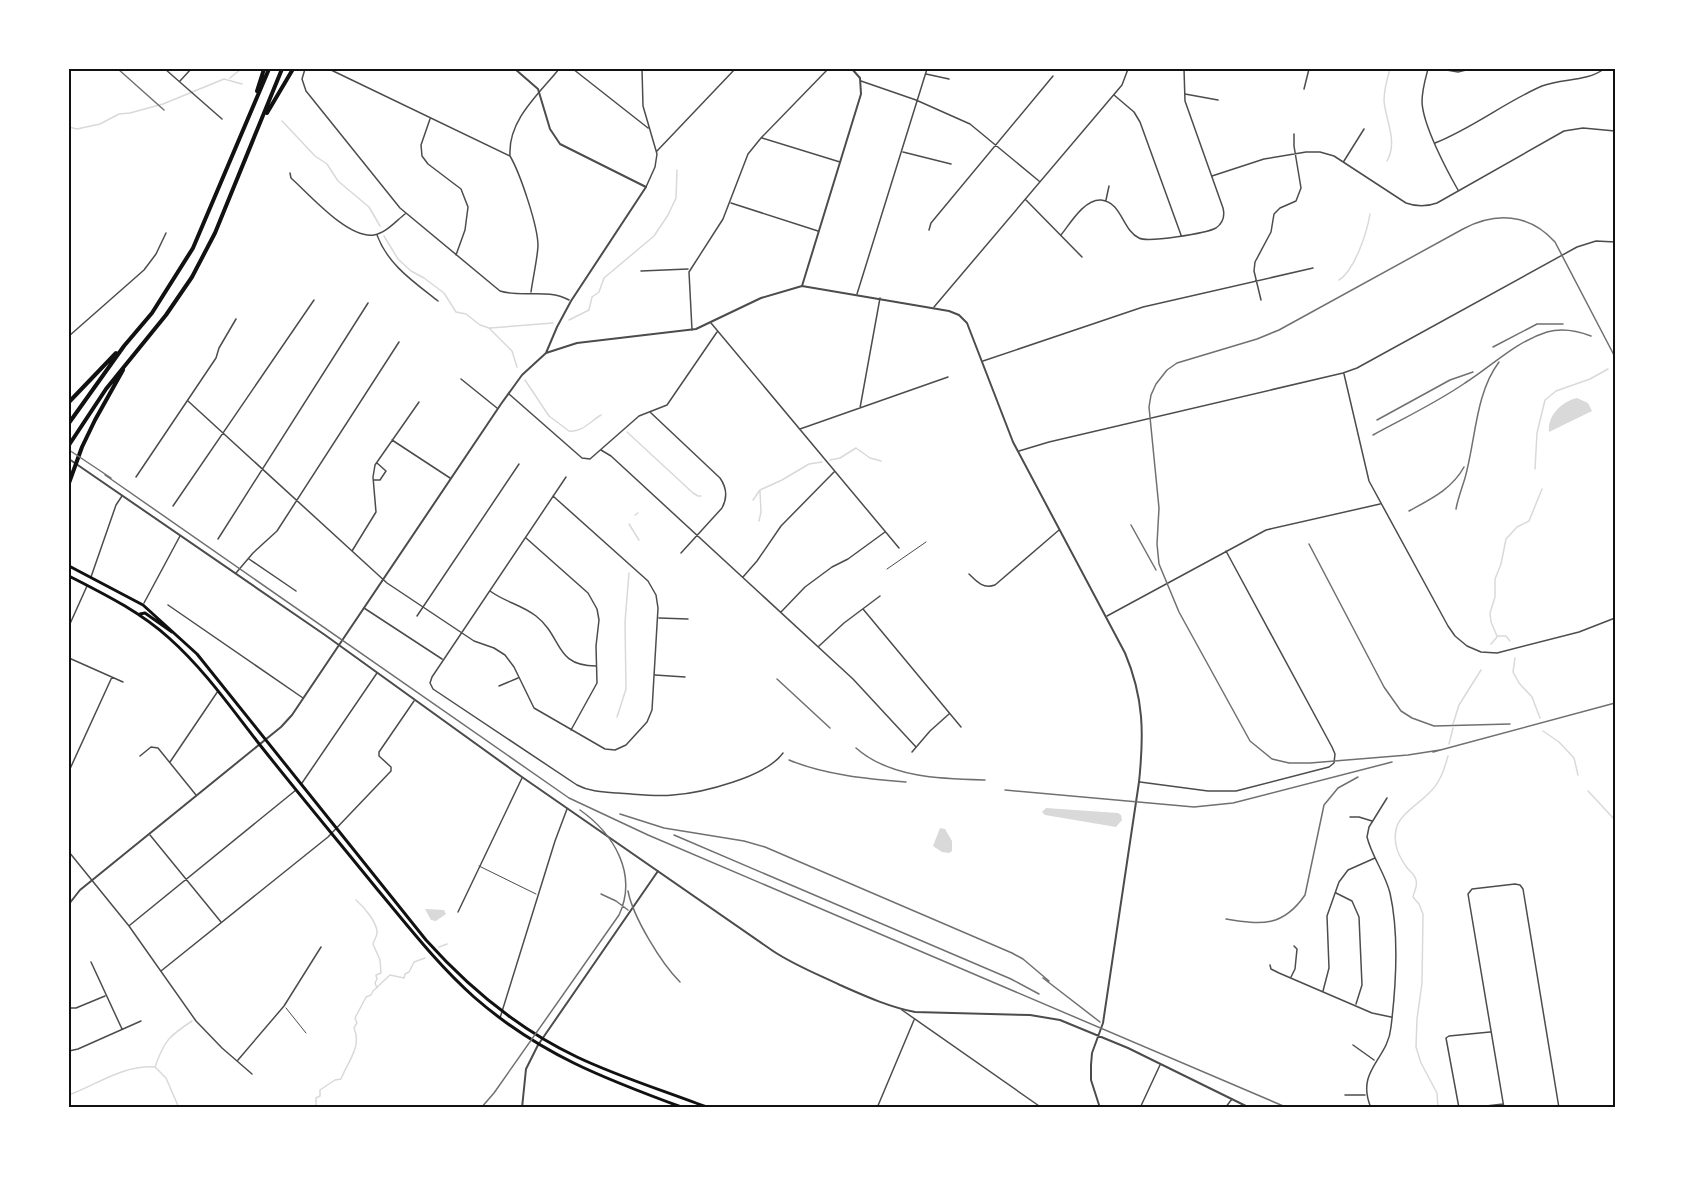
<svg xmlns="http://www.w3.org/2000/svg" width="1684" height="1177" viewBox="0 0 1684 1177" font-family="'Open Sans',sans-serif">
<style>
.water{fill:#d9d9d9}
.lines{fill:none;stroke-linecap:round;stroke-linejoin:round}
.stream{stroke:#d9d9d9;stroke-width:1.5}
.service{stroke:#4c4c4c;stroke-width:1}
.minor{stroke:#4c4c4c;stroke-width:1.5}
.tertiary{stroke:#4c4c4c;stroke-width:2}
.trunk{stroke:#111;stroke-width:3}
.motorway{stroke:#111;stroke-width:4}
.rail{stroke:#707070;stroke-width:1.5}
.neatline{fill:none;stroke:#111;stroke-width:2}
</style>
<rect width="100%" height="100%" fill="#fff"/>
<path class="water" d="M1577,398L1588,403L1592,411L1549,432C1547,416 1562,401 1577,398Z
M1046,808L1118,813L1121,815L1122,820L1116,827L1045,815L1042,812Z
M940,828L945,829L952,841V851L949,853L942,852L933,846Z
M425,909L444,910L446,914L436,921L431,920Z"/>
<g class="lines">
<path class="stream" d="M230,78L241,69
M282,121L315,156L327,164L338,181L369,207L380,226
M69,127L77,129L100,124L119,114L130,113L163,104L224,79L242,84
M1387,161C1398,141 1386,122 1384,101C1384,91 1387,79 1390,69
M384,236L398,259L411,271L424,278L444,293L456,312L466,314L480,325L489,328L512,351L517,367
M1339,280C1355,270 1367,232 1370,214
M569,320L589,310L592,297L599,292L604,278L654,236L668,215L676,198L677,170
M490,328L553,323
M525,380L549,416L569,431C581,433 591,421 601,415
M627,432L693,493L698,496H701
M830,460L840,458L856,448L870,458L881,461
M1535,469L1537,433L1545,400L1556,391L1590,379L1608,369
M753,500L760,490L782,480L809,464L822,462
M635,515L638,513
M759,521L761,512L760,491
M629,524L639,540
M1497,636L1491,622L1490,613L1495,597V579L1501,564L1506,539L1517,527L1529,521L1542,489
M1498,636H1506L1510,641
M1491,644L1497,637
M1515,658L1513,672L1519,683L1532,697L1540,718
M617,717L626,689L625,622L629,573
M1453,724L1459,705L1481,670
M1543,731L1559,742L1574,758L1578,775
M1449,744L1453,728
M1588,791L1615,820
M356,900C364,907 378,923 377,934C377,935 373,943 373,944L380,960L381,973L376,975L377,979L375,983L377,988
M439,947L447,944
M155,1067C164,1041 169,1036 192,1021
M69,1095C98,1084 123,1065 155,1067L166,1078L179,1108
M316,1108V1098L320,1096V1090L335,1080L341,1079C348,1061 362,1047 354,1028L357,1023L355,1018L366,997L371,995L373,991L390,975L404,978L405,974L409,972L414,962L425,958
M1438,1108L1437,1093L1421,1063L1416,1047L1417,1019L1422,983L1423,914L1419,904L1413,897C1414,891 1418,887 1416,880C1415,875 1411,872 1408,869C1399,857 1393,845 1396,830C1398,815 1420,803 1429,793C1440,783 1444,770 1448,756"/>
<path class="service" d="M887,569L926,542
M479,866L536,894
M286,1008L306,1033"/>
<path class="minor" d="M165,69L222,119
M305,69L302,79L306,91L400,208L500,291C523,298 547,288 569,300
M329,69L510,156C520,173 538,226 538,246C537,261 533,277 531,292
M573,69L648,128
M642,69L643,106L657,154L655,167L646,187
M1428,69C1425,80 1422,90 1422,102C1423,125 1446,169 1458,190
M1441,69L1458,72L1470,69
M926,74L949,79
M180,81L191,69
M861,81L916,100L970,124L1039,181
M1304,89L1309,69
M1185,94L1218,100
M1114,95L1134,112L1140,122L1181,235
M430,119L421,145L422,156L428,164L461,189L468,207L465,230L456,255
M762,138L840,162
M1435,143C1473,128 1505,102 1542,86C1563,78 1586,82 1604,69
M657,151L735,69
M903,152L951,164
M510,155C508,120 539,94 559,69
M1344,161L1364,129
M290,173L291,178C310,195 348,239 374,235C386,233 396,221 405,214
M1212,176L1264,159L1306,152H1320L1334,156L1406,203C1417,207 1426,207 1437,203L1564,131L1583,128L1615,131
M1026,200L1082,257
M1106,200L1109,186
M731,203L818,231
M929,230L931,223L1053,76
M377,235C388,265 414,282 438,301
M1061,235C1070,224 1084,199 1101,200C1122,202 1122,230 1139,238C1148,243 1207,233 1216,228C1223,223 1225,216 1223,208L1185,101L1184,69
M641,271L688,269
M857,294L927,69
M1261,300L1254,271L1255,262L1271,232L1274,214L1280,208L1296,201L1301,188L1294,146V134
M934,307L1122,85L1128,69
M711,323L899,548
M692,330L689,272L723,219L748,154L761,138L828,69
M69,336L144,270L156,254L166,233
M983,361L1143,307L1313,268
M1344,374L1369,481L1448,626L1455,636L1467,646L1481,652L1497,653L1579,632L1615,618
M461,379L497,408
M509,394L582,458L590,459L639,416L667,405L717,332
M188,401L387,583L474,641L494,648L505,655L514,667L534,708L605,749L615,750L626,745L647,722L652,710L658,608L656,595L648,581L553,496
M860,408L880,298
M650,412L720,478C727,488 728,497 722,508L681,553
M800,429L948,377
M392,440L450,478
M601,450L611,456L853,679L916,747
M1019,451L1049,442L1343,373L1357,368L1577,247L1596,241L1615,242
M136,477L216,358L219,348L236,319
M566,477L432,677L430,683L433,689L577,785C590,792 604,792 618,793C636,794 655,797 673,795C702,793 766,777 783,753
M374,480H380L386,471L377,463
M173,506L314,300
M526,538L588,593L597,609L599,620L596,646L597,683L571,730
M218,539L368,303
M352,551L376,512L373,477L375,465L419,402
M249,559L296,591
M236,573L253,553L277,531L399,342
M969,574C977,582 983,589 995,585L1059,530
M91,577L116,505L122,496
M743,577L757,561L781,526L834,472
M490,591C505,602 522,605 536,616C563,637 554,666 596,666
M144,603L180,536
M168,605L303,698
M364,608L442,659
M863,609L961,727
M781,612L805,587L832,567L848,559L885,532
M417,616L519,464
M1107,616L1266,530L1380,504
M659,618L688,619
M69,626L87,586
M819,646L844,623L880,596
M69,658L123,682
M655,675L685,677
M499,686L518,678
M912,752L930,731L949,714
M140,756L151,747L158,748L196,795
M170,762L218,691
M69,771L112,677
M1140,782L1208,791H1236L1329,767L1334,763L1335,754L1332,747L1226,551
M302,783L377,673
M1350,817H1359L1372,821
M150,835L221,922
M69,852L129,926L196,1021L222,1048L252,1074
M1336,893L1352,901L1359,917L1362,985L1356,1004
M458,912L522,778
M130,925L296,790
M91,962L122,1029
M1270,965L1271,969L1279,973L1372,1013L1391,1017
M161,971L328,837L391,771V767L379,756V752L414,701
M1291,977L1295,969L1297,949L1294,946
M1323,991L1329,968L1327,916L1339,882L1348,870L1375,858
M69,1008H76L105,996
M902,1010L1042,1108
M500,1018L555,841L567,809
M1353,1045L1374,1060
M69,1051L78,1049L141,1021
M238,1060L284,1006L321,947
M1345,1095H1365
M877,1108L914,1020
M1140,1108L1160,1065
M1225,1108L1232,1099
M1371,1108C1355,1070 1388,1060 1391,1027C1396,986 1399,933 1390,893C1385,873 1372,857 1367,837L1369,827L1387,798
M1459,1108L1446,1038L1449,1036L1490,1032
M1469,1108L1503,1104
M1504,1108L1468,894L1472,889L1515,884L1520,885L1523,889L1559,1108"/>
<path class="tertiary" d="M802,286L861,94L860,78L852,69
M546,353L577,343L696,329L761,298L802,286L949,311L959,315L967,323L1013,442L1125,653C1144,698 1144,734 1139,782L1103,1023L1092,1053L1091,1065V1080L1100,1108
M69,459L325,635L522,777L773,951C794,965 817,974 840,985C865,996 889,1007 915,1012L1030,1015L1060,1020L1128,1048L1250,1108
M69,904L80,890L281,727L292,715L501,404L522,375L546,353L557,327L571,301L646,187L560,144L550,129L538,89L515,69
M522,1108L526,1069L538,1045L658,871"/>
<path class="trunk" d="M69,566L143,605L197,654L426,940C469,988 518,1029 577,1057C619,1077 665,1091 709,1108
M69,576C104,594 139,611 169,638C204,669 231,708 260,745C298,793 338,841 377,889C408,926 437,964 474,997C539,1054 605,1079 684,1108
M140,614L145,613L172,632"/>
<path class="motorway" d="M257,91L264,69
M267,113L293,69
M69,402L116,353
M69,423L124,346L152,313L193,248L269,69
M69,445L106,389L166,315L192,277L215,233L282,69
M69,483L82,447L95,420L123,370"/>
<path class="rail" d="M118,69L164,110
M1493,347L1537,324H1563
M1377,420L1450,380L1473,372
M1373,435C1404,418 1436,403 1465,383C1492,366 1515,342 1547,332C1561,328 1578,331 1591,336
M69,450L111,478
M105,475L569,798L648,835L1288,1108
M1456,509C1458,498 1462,488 1465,478C1476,439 1475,394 1499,362
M1409,511C1431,499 1452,489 1464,467
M1131,525L1156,570
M1309,544L1384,687L1401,711L1412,718L1434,726L1510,724
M777,679L830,728
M856,748C890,778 942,779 985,780
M1440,750L1408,755L1310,763H1289L1272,759L1250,741L1179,612L1159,564L1157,544L1159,508L1149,407L1151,395L1156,384L1167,370L1177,363L1257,339L1279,330L1463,229C1495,212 1529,213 1555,242L1615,357
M1433,752L1615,703
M789,760C825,775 868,779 906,782
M1005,790L1194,807L1233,803L1392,762
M620,814L664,828L744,841L765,847L1012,953L1023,959L1049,981
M674,835L1011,979L1039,994
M628,891C633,917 661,963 680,982
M601,894L616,901L628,910
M1226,919C1262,925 1283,927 1305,895L1324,805L1338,788L1358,777
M1043,978L1100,1022
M481,1108L494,1093L619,915C638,874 614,834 580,810"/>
</g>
<rect width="1684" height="1177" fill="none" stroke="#ffffff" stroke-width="141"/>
<rect x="70" y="70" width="1544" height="1036" class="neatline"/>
</svg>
